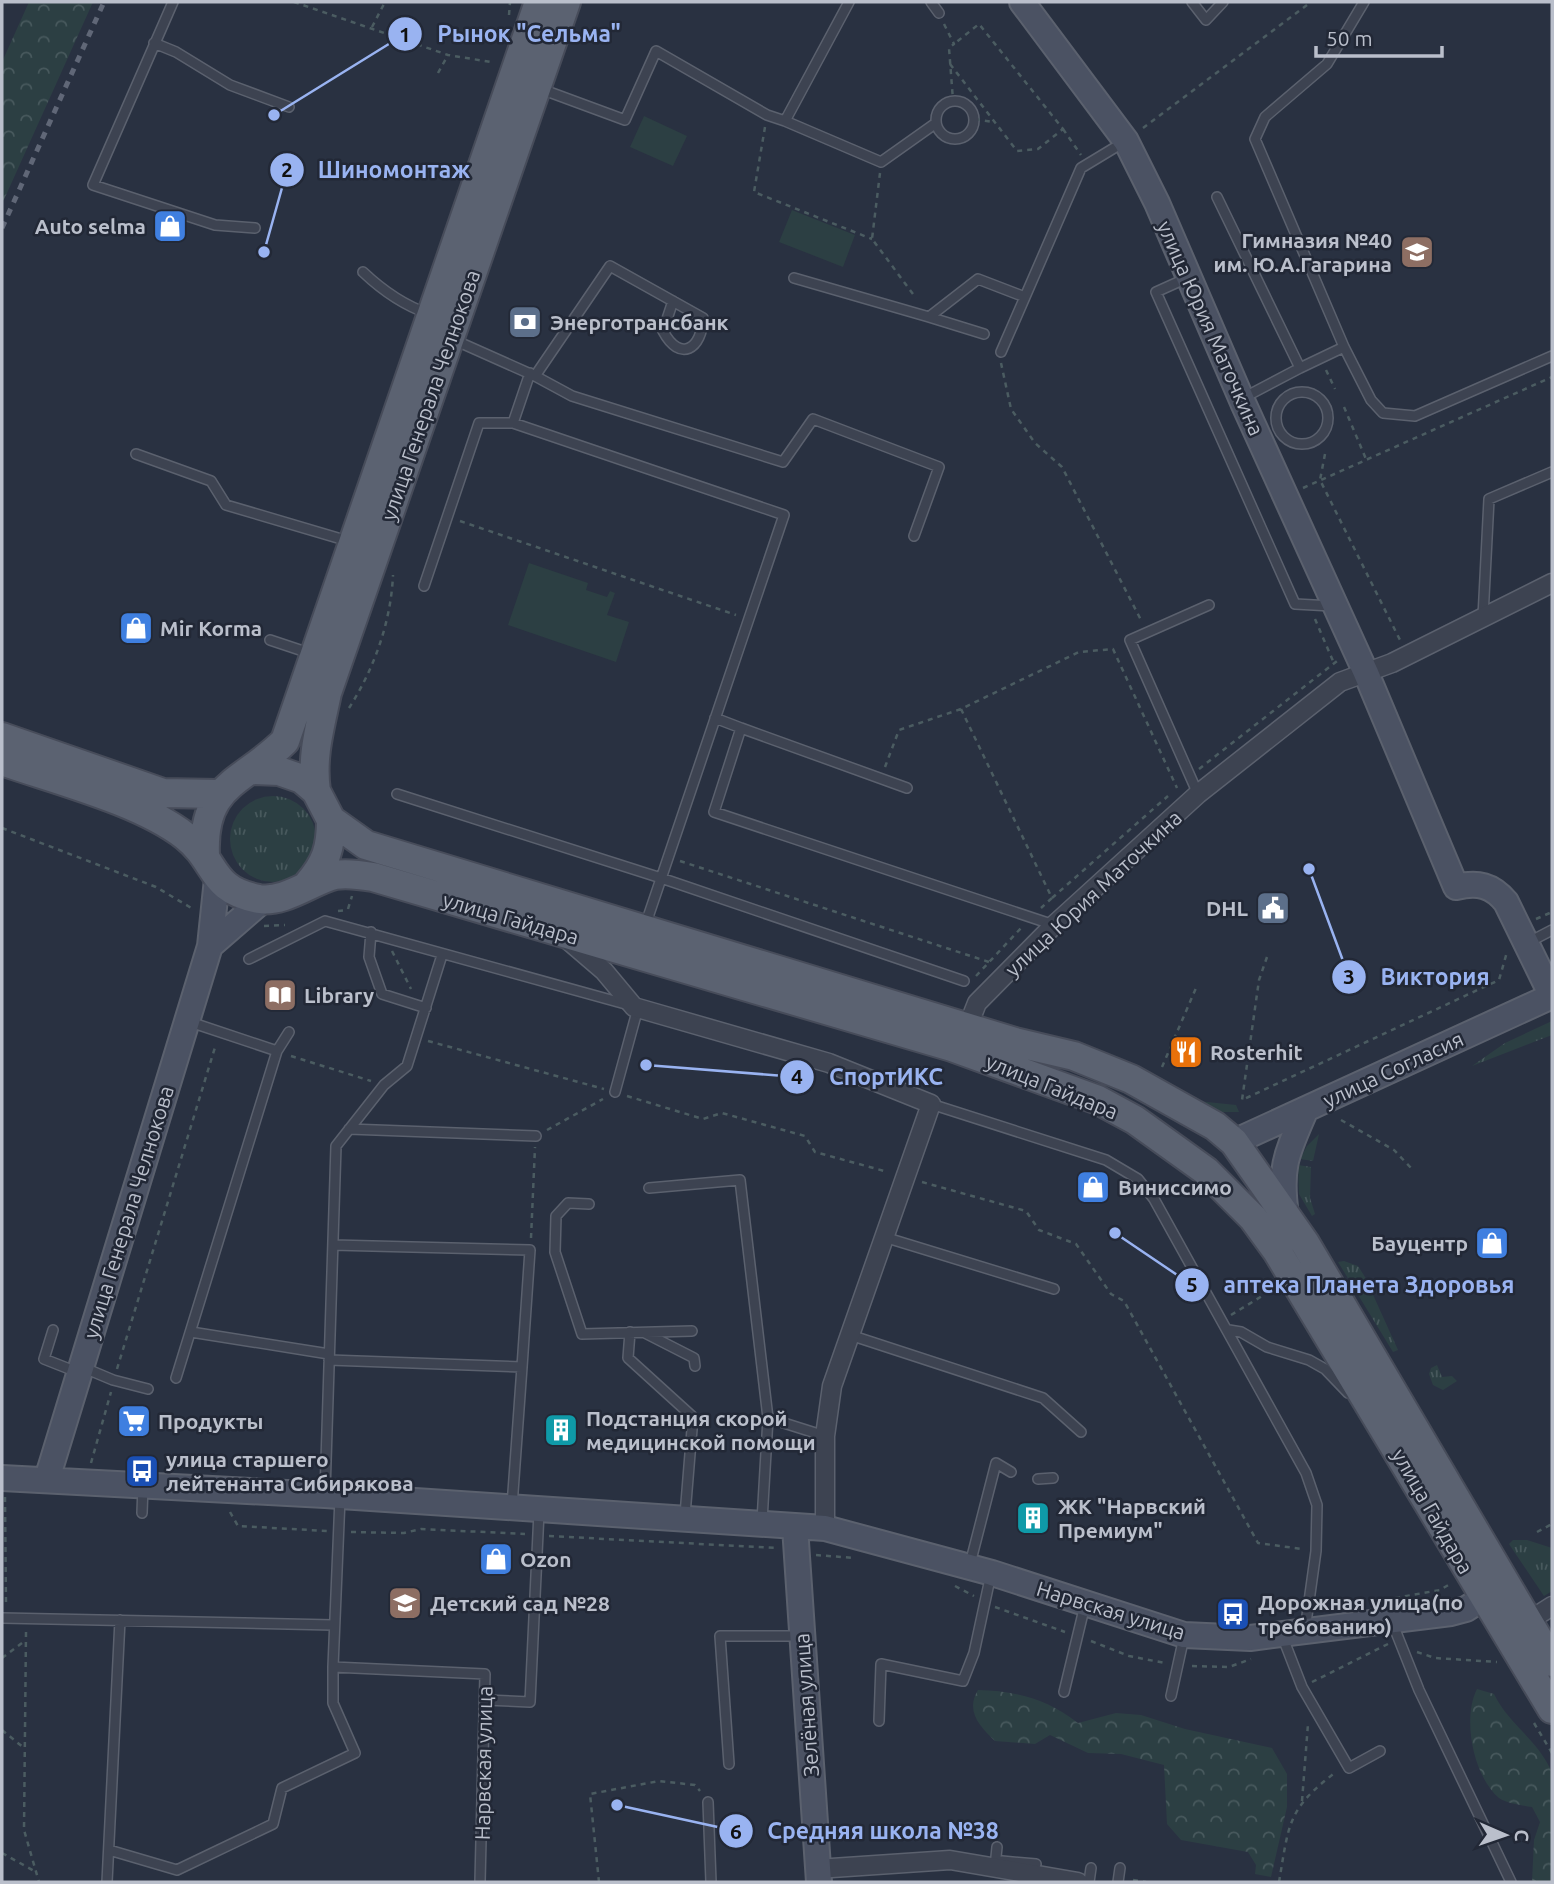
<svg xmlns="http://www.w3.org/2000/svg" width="1554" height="1884" viewBox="0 0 1554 1884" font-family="Ubuntu,sans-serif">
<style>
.grass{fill:url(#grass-tufts)}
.forest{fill:url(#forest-crowns)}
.park{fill:#2c3f43}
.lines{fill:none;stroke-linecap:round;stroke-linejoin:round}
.lane-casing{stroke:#5b616e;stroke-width:12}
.street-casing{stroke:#5b616e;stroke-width:21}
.secondary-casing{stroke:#5b616e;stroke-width:28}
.primary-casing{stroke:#474c5a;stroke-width:32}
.path{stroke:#4b5c61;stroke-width:2.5;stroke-dasharray:5 5;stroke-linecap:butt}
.lane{stroke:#3d4351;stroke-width:9}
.street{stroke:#3d4351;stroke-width:18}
.secondary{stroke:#4b5263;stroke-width:24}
.primary{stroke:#5b6271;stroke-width:28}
.rail{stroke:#606777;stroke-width:5;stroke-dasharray:7 7;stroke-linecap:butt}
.labels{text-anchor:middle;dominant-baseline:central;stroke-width:5;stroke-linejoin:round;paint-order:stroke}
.poi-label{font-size:21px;font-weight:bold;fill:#babfcb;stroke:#222836;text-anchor:start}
.street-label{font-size:21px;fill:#babfcb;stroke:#222836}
.leader{fill:none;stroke:#99b3f1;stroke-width:2.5}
.callout-dot{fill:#99b3f1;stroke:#222836;stroke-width:2.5}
.mark-label{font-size:21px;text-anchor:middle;font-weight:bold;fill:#111}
.callout-label{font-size:23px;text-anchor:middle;font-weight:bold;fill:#99b3f1;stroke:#222836;stroke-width:5;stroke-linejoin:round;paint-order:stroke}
</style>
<defs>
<pattern id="grass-tufts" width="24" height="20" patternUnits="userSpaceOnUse" patternTransform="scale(1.75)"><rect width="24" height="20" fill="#2c3f43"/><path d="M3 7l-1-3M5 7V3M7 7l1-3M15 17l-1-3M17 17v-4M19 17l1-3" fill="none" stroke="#48595d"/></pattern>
<pattern id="forest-crowns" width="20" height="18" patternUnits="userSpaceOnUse" patternTransform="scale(1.75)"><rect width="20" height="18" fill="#2c3f43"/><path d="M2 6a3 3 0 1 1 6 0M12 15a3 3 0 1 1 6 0" fill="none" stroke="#48595d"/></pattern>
</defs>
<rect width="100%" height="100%" fill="#293141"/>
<path class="grass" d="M230 839a43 43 0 1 1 86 0a43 43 0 1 1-86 0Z
M1552,1021V1035L1472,1066L1505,1043Z
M1197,1101L1236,1105L1239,1112H1215Z
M1319,1134L1313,1161L1300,1159L1307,1146Z
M1298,1165L1311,1167L1310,1198L1315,1214L1312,1216L1299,1194Z
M1344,1261L1358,1266L1365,1277L1398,1350L1393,1352L1338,1262Z
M1437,1365L1442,1377L1452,1376L1457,1381L1443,1390L1433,1385L1429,1374L1431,1368Z
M1513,1540H1527L1552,1548V1591L1544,1596L1509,1544Z"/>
<path class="forest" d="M29,2H93L2,204V62Z
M1477,1689L1494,1694C1508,1723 1536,1739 1550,1768C1554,1781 1552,1861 1552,1882H1532L1534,1840L1540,1822L1532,1807C1521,1805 1508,1804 1499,1798C1473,1776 1462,1718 1477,1689Z
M978,1690C1017,1691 1047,1699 1078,1723L1116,1713L1141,1715L1185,1729L1272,1748L1287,1774V1807L1271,1877L1255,1874L1256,1865L1248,1852L1181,1840L1167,1824L1164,1765L1121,1754L1088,1753L1050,1735L1035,1744L995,1741C980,1727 965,1711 978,1690Z"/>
<path class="park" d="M644,116L687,136L673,166L630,147Z
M792,210L855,235L843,267L779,242Z
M529,563L588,583L586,590L607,597L610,591L615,593L607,615L629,622L616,662L508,625Z"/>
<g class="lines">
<g class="lane-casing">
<path id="lane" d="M173,2L93,185L215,225L255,228
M849,2L785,121L881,162L936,123
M931,2L939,13
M1192,2L1206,20L1223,2
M1364,2L1327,64L1265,117L1255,139L1344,347L1371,400L1383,413L1415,416L1552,356
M154,43L176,52L230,85L289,107
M541,89L625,120L656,51L767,115L785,121
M936 120a19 19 0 1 1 38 0a19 19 0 1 1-38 0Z
M1217,197L1300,368L1243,398
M363,272C383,291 403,305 429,314
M794,278L929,317L978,279L1025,297L1081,168L1124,142
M1187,278L1156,292L1295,604L1332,606
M929,317L984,334
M452,339L535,376L572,396L783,462L813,419L939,467L914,536
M1001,352L1025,297
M1300,368L1344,347
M530,373L513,423L784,515L645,926
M535,376L610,266L703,318C702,349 680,363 663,331L673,301
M1276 418a26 26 0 1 1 52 0a26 26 0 1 1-52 0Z
M136,454L211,481L226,505L348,541
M424,586L479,423H513
M1483,617L1489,499L1552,472
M270,640L312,654
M715,718L741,728L714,812L1054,925
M741,728L907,788
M397,794L661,878L964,981
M1198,794L1130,640L1209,605
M371,932L369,957L382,994L426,1008
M1529,942L1552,930
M249,959L325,921L629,1005
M277,1051L289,1032
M615,1092L638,1008
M931,1104L1106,1160L1138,1179L1154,1199L1306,1473L1317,1505L1316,1551L1305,1630
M349,1129L536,1136
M649,1188L740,1180L768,1418L825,1436
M589,1204L568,1203L556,1216L555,1252L582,1334L692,1331
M884,1237L1054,1289
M333,1245L530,1250L522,1367
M53,1330L44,1359L77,1372
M1229,1330L1241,1332L1267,1347L1309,1360L1325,1369L1348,1393
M191,1332L329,1354
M630,1332L628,1358L693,1417L685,1515
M645,1333L694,1358L695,1366
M850,1335L1043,1398L1081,1432
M329,1360L522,1367L512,1506
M82,1367L113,1380L148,1389
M176,1378L277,1051L190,1022
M1038,1479L1053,1478
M325,1493L336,1146L384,1085L407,1066L442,955
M340,1498L333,1667L485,1674L480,1882
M142,1513L143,1486
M762,1521L768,1418
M970,1564L996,1463L1011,1472
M2,1618L333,1625
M1392,1622L1419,1690L1511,1882
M1283,1638L1302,1687L1349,1768L1380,1751
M1064,1692L1085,1605
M1171,1696L1184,1637
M485,1700L530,1702L539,1512
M879,1721L881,1664L963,1681L974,1653L991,1574
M729,1764L720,1636H790
M708,1802L711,1882
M109,1850L177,1870L273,1824L282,1788L355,1753L333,1703V1667
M1002,1861L1036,1864
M995,1867L997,1847
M107,1882L120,1620
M1089,1882L1091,1868
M1118,1882L1120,1868"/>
</g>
<g class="street-casing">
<path id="street" d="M569,941L604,971L634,1007L829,1063L931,1104L832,1386L825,1436V1528
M968,1026L977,1003L1054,925L1198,794L1340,682L1392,663L1552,583
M1530,1620L1552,1606
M817,1869L950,1860L1078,1882"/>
</g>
<g class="secondary-casing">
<path id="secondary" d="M1022,2L1126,141L1157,203L1244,405L1366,673L1456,887C1478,882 1492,885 1506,902L1552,996
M210,946L263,900
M1234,1142L1552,996
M1286,1215C1279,1166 1287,1153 1306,1109
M2,1478L325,1495L825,1528L992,1573L1184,1635L1250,1638L1451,1613L1466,1609L1483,1598
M47,1479L210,946L217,879
M795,1527L819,1882"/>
</g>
<g class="primary-casing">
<path id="primary" d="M2,737L163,793L219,794
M2,761C56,780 140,801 185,836C218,862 209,890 259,899C285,903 311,881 335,875C347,873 361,875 373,877L952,1047L1098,1100L1135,1120L1206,1171L1253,1218L1277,1251L1552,1709
M251,770L279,771L302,779L316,791L331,820L366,845L1015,1042L1074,1056L1131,1079L1215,1126L1234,1142L1305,1243L1552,1662
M316,791C311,757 320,727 327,693L566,2
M205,855C202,783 242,784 285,741L539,2
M308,884C326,863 331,848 331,820"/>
</g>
<path class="path" d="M294,2L448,55L491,62
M509,15L510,2
M944,24L954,44L949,48L953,100
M372,27L385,2
M950,64L1017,151L1038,149L1063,129L979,24L954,44
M438,73L448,55
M975,119L993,122
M765,127L754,192L872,239
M1143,128L1311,2
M1063,129L1081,155
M880,173L872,239L916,298
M1001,363L1011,409L1035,443L1062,467L1141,620
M1326,370L1335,389
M1344,407L1366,459
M1325,454L1320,480L1400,640
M1303,488L1552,377
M460,521L736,615
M1315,619L1333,661
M349,708C374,669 391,622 393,575
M961,709L1052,898L1041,908
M885,767L899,730L961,709L1079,652L1113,649L1177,788
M1199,769L1337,661
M2,828L156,887L193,909
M680,861L989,962
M1052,898L1168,796
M348,909L352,896
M338,911L348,910
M1536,919L1552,912
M264,926L285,925
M392,951L411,989
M1267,957L1259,980L1242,1100L1499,980L1507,952
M976,976L1022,927
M428,1041L604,1089
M291,1056L371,1081
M1162,1067L1196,988
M627,1096L703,1119L722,1113L805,1136L815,1152L888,1172
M1341,1120L1394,1150L1412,1169
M547,1130L603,1099
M922,1182L1026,1211L1039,1230L1076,1244L1111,1294L1124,1301L1258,1543L1302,1549
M531,1238L535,1147
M1231,1315L1267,1293
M117,1369L216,1044
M91,1463L111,1392
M5,1497L6,1606
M230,1512L238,1526L327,1531
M351,1532L404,1533L421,1529L525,1534
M1537,1532L1552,1524
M549,1536L777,1548
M816,1555L855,1558
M955,1586L974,1596
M1395,1598L1440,1590L1450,1584
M995,1607L1065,1632
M26,1632L24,1830L39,1882
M1091,1641L1129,1656L1165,1663
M1417,1652L1435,1658L1497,1662
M2,1658L26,1640
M1192,1666L1229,1667L1251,1659
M1312,1682L1388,1644
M1534,1723L1552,1753
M2,1730L24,1748
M1302,1801L1308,1724
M2,1853L36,1872
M1133,1880L1146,1882
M599,1882L590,1794L659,1781L695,1785L700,1791
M1279,1882C1289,1824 1287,1809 1336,1772"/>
<use href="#lane" class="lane"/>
<use href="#street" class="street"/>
<use href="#secondary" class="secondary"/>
<use href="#primary" class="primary"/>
<path class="rail" d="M2,228L104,2"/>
</g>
<defs>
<g id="shop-square" transform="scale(1.75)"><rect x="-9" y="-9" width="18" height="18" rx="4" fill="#3f7fe0" stroke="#222836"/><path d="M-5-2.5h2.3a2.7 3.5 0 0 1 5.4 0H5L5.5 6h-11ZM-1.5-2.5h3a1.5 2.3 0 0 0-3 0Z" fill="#fff"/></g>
<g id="school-square" transform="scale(1.75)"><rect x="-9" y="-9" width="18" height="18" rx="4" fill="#8d6e63" stroke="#222836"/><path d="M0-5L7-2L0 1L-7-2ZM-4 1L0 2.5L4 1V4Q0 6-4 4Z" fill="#fff"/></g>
<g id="bank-square" transform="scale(1.75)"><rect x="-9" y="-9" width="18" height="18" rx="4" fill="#5c6f8a" stroke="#222836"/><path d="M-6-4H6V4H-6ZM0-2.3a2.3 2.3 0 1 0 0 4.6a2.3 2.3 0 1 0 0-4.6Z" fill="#fff"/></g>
<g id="civic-square" transform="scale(1.75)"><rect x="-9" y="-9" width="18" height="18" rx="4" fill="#5c6f8a" stroke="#222836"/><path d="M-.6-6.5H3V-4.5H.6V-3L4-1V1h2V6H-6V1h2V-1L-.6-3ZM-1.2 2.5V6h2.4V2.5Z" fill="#fff"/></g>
<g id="library-square" transform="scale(1.75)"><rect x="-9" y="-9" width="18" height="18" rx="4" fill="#8d6e63" stroke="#222836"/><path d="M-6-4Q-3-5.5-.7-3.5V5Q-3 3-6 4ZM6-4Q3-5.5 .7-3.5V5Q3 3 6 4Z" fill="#fff"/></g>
<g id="restaurant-square" transform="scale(1.75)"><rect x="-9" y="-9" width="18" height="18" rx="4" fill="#e8710a" stroke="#222836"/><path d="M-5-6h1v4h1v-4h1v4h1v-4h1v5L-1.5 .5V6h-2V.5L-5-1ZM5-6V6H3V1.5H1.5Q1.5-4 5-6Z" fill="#fff"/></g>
<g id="supermarket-square" transform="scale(1.75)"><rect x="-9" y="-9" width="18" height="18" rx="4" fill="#3f7fe0" stroke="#222836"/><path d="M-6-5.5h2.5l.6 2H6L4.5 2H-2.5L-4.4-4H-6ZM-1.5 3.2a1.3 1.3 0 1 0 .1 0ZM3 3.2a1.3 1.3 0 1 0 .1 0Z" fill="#fff"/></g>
<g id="building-square" transform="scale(1.75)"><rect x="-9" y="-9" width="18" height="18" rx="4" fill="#0f9aa8" stroke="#222836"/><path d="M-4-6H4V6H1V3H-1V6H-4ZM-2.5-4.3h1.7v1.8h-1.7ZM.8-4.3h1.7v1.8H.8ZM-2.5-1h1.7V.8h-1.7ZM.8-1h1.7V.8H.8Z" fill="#fff"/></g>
<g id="bus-square" transform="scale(1.75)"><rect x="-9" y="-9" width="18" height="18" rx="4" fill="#1a4fb4" stroke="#222836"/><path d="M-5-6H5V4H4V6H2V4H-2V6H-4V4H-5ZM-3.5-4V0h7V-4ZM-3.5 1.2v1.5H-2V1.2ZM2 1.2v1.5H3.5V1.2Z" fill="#fff"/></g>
</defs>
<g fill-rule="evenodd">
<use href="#shop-square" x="170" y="226"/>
<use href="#school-square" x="1417" y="252"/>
<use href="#bank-square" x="525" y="322"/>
<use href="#shop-square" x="136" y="628"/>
<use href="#civic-square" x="1273" y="908"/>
<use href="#library-square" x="280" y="995"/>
<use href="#restaurant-square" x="1186" y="1052"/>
<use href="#shop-square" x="1093" y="1187"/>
<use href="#shop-square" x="1492" y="1243"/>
<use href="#supermarket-square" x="134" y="1421"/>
<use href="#building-square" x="561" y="1430"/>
<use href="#bus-square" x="142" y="1471"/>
<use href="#building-square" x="1033" y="1518"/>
<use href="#shop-square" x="496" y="1559"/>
<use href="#school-square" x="405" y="1603"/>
<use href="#bus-square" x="1233" y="1614"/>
</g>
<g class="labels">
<g class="poi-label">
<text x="146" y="226" text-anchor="end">Auto selma</text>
<text x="1392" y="240" text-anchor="end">Гимназия №40<tspan x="1392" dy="24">им. Ю.А.Гагарина</tspan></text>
<text x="550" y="322">Энерготрансбанк</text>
<text x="160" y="628">Mir Korma</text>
<text x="1248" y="908" text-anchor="end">DHL</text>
<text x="304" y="995">Library</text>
<text x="1210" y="1052">Rosterhit</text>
<text x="1118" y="1187">Виниссимо</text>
<text x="1468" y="1243" text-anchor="end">Бауцентр</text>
<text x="586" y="1418">Подстанция скорой<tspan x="586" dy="24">медицинской помощи</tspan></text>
<text x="158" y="1421">Продукты</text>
<text x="166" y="1459">улица старшего<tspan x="166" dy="24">лейтенанта Сибирякова</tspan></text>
<text x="1058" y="1506">ЖК "Нарвский<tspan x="1058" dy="24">Премиум"</tspan></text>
<text x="520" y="1559">Ozon</text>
<text x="1258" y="1602">Дорожная улица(по<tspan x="1258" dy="24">требованию)</tspan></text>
<text x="430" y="1603">Детский сад №28</text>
</g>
<g class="street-label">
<text transform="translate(1211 328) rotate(66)">улица Юрия Маточкина</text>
<text transform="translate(430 395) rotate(-71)">улица Генерала Челнокова</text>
<text transform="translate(1093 893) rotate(-43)">улица Юрия Маточкина</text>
<text transform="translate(511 918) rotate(16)">улица Гайдара</text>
<text transform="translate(1393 1069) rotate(-25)">улица Согласия</text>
<text transform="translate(1052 1086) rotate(22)">улица Гайдара</text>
<text transform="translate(128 1212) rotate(-73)">улица Генерала Челнокова</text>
<text transform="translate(1433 1511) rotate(60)">улица Гайдара</text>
<text transform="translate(1111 1610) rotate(17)">Нарвская улица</text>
<text transform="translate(806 1705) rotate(-94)">Зелёная улица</text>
<text transform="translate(483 1763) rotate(-89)">Нарвская улица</text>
</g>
</g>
<path class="leader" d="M274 115L405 34M264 252L287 170M1309 869L1349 977M646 1065L797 1077M1115 1233L1192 1285M617 1805L736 1831"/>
<g class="callout-dot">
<circle cx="274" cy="115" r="7"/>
<circle cx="264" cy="252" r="7"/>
<circle cx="1309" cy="869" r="7"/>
<circle cx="646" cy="1065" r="7"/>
<circle cx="1115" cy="1233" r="7"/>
<circle cx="617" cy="1805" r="7"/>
<circle cx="405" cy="34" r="18"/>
<circle cx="287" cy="170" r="18"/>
<circle cx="1349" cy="977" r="18"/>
<circle cx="797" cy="1077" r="18"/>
<circle cx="1192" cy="1285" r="18"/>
<circle cx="736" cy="1831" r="18"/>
</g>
<g class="mark-label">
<text x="405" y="42">1</text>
<text x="287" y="177">2</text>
<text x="1349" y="984">3</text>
<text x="797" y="1084">4</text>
<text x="1192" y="1292">5</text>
<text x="736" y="1839">6</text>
</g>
<g class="callout-label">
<text x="529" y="42">Рынок "Сельма"</text>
<text x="394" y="178">Шиномонтаж</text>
<text x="1435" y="985">Виктория</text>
<text x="886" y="1085">СпортИКС</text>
<text x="1369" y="1293">аптека Планета Здоровья</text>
<text x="883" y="1839">Средняя школа №38</text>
</g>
<rect width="1554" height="1884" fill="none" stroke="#babfcb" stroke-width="7"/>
<g transform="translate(1505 1835) rotate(92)" stroke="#222836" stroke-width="5" paint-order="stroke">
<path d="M0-5L12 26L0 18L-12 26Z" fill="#babfcb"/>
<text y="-10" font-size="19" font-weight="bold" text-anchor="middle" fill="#babfcb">С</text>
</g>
<path d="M1316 46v10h126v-10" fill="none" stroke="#babfcb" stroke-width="3.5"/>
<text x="1326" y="46" font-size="21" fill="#babfcb" stroke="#222836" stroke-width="5" paint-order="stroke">50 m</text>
</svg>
